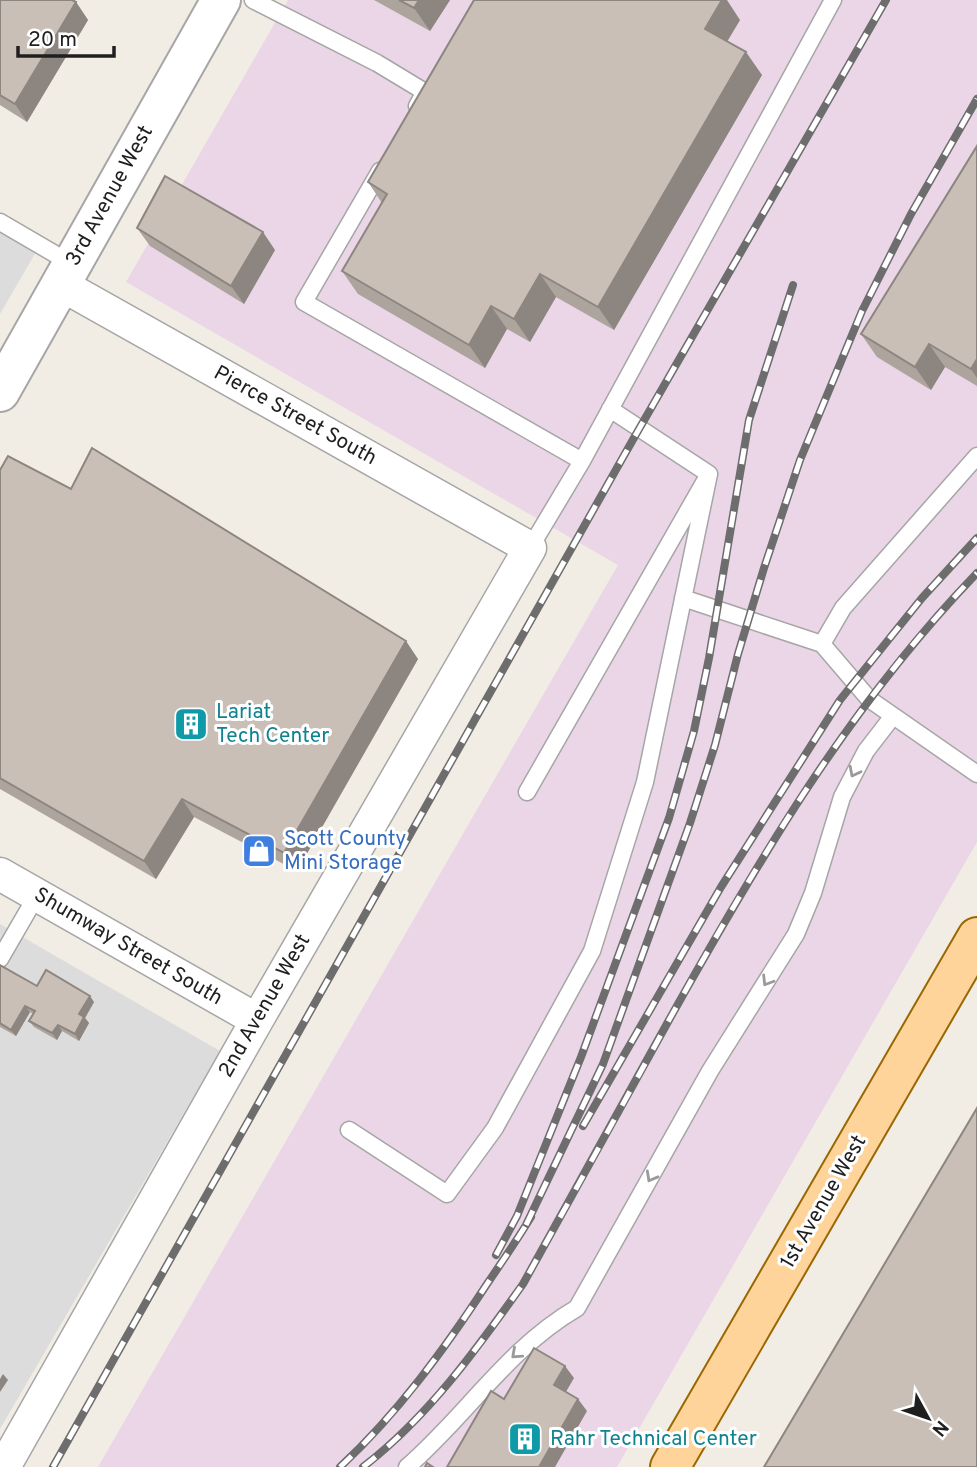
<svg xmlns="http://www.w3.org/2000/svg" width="977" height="1467" viewBox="0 0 977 1467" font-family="Overpass,sans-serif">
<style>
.residential{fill:#dddcdc}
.industrial{fill:#ead6e7}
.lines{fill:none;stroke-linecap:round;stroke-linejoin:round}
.service-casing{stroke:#a6a6a6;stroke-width:19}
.minor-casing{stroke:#a6a6a6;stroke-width:35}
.tertiary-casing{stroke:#a6a6a6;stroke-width:42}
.primary-casing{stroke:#9a6700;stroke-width:42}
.service{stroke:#fff;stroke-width:16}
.minor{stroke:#fff;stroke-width:32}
.tertiary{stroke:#fff;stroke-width:38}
.primary{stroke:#ffd49b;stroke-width:38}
.rail-casing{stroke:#6d6d6d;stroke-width:8}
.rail{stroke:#fff;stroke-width:5;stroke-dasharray:16;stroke-linecap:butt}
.wall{fill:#ada49d}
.shaded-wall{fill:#8d8680}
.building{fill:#c9bfb7;stroke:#8d8680;stroke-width:2}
.oneway{stroke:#9a9a9a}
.labels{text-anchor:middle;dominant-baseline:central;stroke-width:6;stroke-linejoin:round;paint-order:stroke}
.street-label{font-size:21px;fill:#1f1f1f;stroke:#fff}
.culture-label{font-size:21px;fill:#0d838f;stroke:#fff;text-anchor:start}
.shop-label{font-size:21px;fill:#366cbe;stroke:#fff;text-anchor:start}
</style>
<rect width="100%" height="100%" fill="#f1ede4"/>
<path class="residential" d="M0,225L40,245L0,314Z
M0,924L220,1051L0,1429Z"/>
<path class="industrial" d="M288,0H977V842L617,1467H98L618,565L126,282Z"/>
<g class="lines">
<g class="service-casing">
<path id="service" d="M253,0L377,63L425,92L417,106
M380,171L304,302L582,461L530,548
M0,222L72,264
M977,456L843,608L822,644L869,699L977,774
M582,461L833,0
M683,598L822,644
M527,792L709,474L610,409
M0,959L37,895
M349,1130L447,1194L495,1128L592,951L645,782L709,474
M407,1467C467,1415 507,1349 577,1308L710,1071L796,934L813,893L842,797L866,751L893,716"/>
</g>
<g class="minor-casing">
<path id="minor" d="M0,874L257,1020
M4,1467L257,1020L530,548L60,284"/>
</g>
<g class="tertiary-casing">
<path id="tertiary" d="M0,392L221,0"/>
</g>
<g class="primary-casing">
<path id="primary" d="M670,1467L977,937"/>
</g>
<use href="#service" class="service"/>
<use href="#minor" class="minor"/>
<use href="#tertiary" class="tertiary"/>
<use href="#primary" class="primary"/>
<g class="rail-casing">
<path id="rail" d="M583,1126L721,887L840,700L922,598L977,538
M526,1225L603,1064L690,823L715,745L738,654L764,568L800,460L862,311L911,214L977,99
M496,1255L517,1216L581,1057L669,818L694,731L709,658L749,420L793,285
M53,1467L635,436L886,0
M340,1467C397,1414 444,1350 487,1284C502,1262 517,1240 531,1217
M363,1467C428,1417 476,1350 523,1284C572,1196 621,1108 669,1020C759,859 848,707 977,573"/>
</g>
<use href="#rail" class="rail"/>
</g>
<path class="wall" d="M0,0L76,2L88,20L27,122L0,105Z
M374,0H450L430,31Z
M740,20L727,41L762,75L614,330L556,297L530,342L507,329L485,368L358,294L342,271L382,203L368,182Z
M977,146V386L945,367L931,390L877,357L861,334Z
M137,228L275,250L244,304L150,246Z
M0,470L71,489L418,659L297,871L194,817L156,879L0,789Z
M0,965L37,986L94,1002L85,1018L89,1023L79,1041L62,1031L57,1040L34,1027L29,1021L33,1014L30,1012L16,1036L0,1027Z"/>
<path class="shaded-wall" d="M419,0H450L430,31L414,8Z
M722,0H727L740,20L721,52L705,29Z
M76,2L88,20L27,122L15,104Z
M746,52L762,75L614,330L598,307Z
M263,232L275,250L244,304L231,286Z
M540,274L556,297L530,342L514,319Z
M491,306L507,329L485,368L469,345Z
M929,344L945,367L931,390L915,367Z
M977,359V378L971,369Z
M406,641L418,659L297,871L284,853Z
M182,799L194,817L156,879L144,861Z
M90,996L94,1002L85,1018L89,1023L79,1041L75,1034L79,1014Z
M25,1006L30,1012L16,1036L11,1030Z
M58,1025L62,1031L57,1040L52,1033Z
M565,1366L574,1378L563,1397L554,1385Z
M3,1374L8,1380L0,1392V1379Z
M578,1399L587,1411L555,1467H539Z"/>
<path class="building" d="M0,0H72L76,2L15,104L0,95Z
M399,0H419L414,8Z
M474,0H722L705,29L746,52L598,307L540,274L514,319L491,306L469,345L342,271L387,194L368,182Z
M977,146V359L971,369L929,344L915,367L861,334Z
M165,176L263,232L231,286L137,228Z
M92,448L406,641L284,853L182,799L144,861L0,778V470L8,456L71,489Z
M0,965L37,986L46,970L90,996L79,1014L84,1017L75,1034L58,1025L52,1033L29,1021L35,1011L25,1006L11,1030L0,1023Z
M977,1108V1467H764Z
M534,1348L565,1366L554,1385L578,1399L539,1467H447L491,1391L504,1399Z
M427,1463L433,1467H425Z"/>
<defs><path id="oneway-chevron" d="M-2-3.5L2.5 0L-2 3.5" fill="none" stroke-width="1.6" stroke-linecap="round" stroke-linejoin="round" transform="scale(1.75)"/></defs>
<g class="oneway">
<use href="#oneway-chevron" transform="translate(854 772) rotate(117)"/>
<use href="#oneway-chevron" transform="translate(767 981) rotate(122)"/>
<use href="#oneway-chevron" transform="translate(651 1177) rotate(119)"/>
<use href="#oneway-chevron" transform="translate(516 1354) rotate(138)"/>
</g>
<defs>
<g id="building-square" transform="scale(1.75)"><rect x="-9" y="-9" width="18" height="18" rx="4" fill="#0f9aa8" stroke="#fff"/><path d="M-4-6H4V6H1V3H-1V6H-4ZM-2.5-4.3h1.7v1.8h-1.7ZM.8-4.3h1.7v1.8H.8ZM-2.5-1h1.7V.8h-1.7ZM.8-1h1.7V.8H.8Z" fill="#fff"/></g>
<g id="shop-square" transform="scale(1.75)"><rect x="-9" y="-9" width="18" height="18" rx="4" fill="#3f7fe0" stroke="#fff"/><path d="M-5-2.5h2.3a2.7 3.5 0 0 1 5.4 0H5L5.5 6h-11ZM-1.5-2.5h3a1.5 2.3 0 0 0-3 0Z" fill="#fff"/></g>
</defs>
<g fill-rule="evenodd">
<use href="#building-square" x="191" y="724"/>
<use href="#shop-square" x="259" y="851"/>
<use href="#building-square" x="525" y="1439"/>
</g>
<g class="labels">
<g class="street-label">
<text transform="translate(110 196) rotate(-61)">3rd Avenue West</text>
<text transform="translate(295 416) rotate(29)">Pierce Street South</text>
<text transform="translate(128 947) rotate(30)">Shumway Street South</text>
<text transform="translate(265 1006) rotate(-60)">2nd Avenue West</text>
<text transform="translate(824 1202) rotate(-60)">1st Avenue West</text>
</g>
<g class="culture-label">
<text x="216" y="712">Lariat<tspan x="216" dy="24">Tech Center</tspan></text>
<text x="550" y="1439">Rahr Technical Center</text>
</g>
<g class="shop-label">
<text x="284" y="839">Scott County<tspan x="284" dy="24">Mini Storage</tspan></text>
</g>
</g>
<g transform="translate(928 1418) rotate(130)" stroke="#ffffff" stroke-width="5" paint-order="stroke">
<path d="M0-5L12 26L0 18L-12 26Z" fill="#1f1f1f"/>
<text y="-10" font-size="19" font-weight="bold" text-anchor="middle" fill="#1f1f1f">N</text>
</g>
<path d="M18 46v10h96v-10" fill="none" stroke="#1f1f1f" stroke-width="3.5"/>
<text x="28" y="46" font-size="21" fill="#1f1f1f" stroke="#ffffff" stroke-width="5" paint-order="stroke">20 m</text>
</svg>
